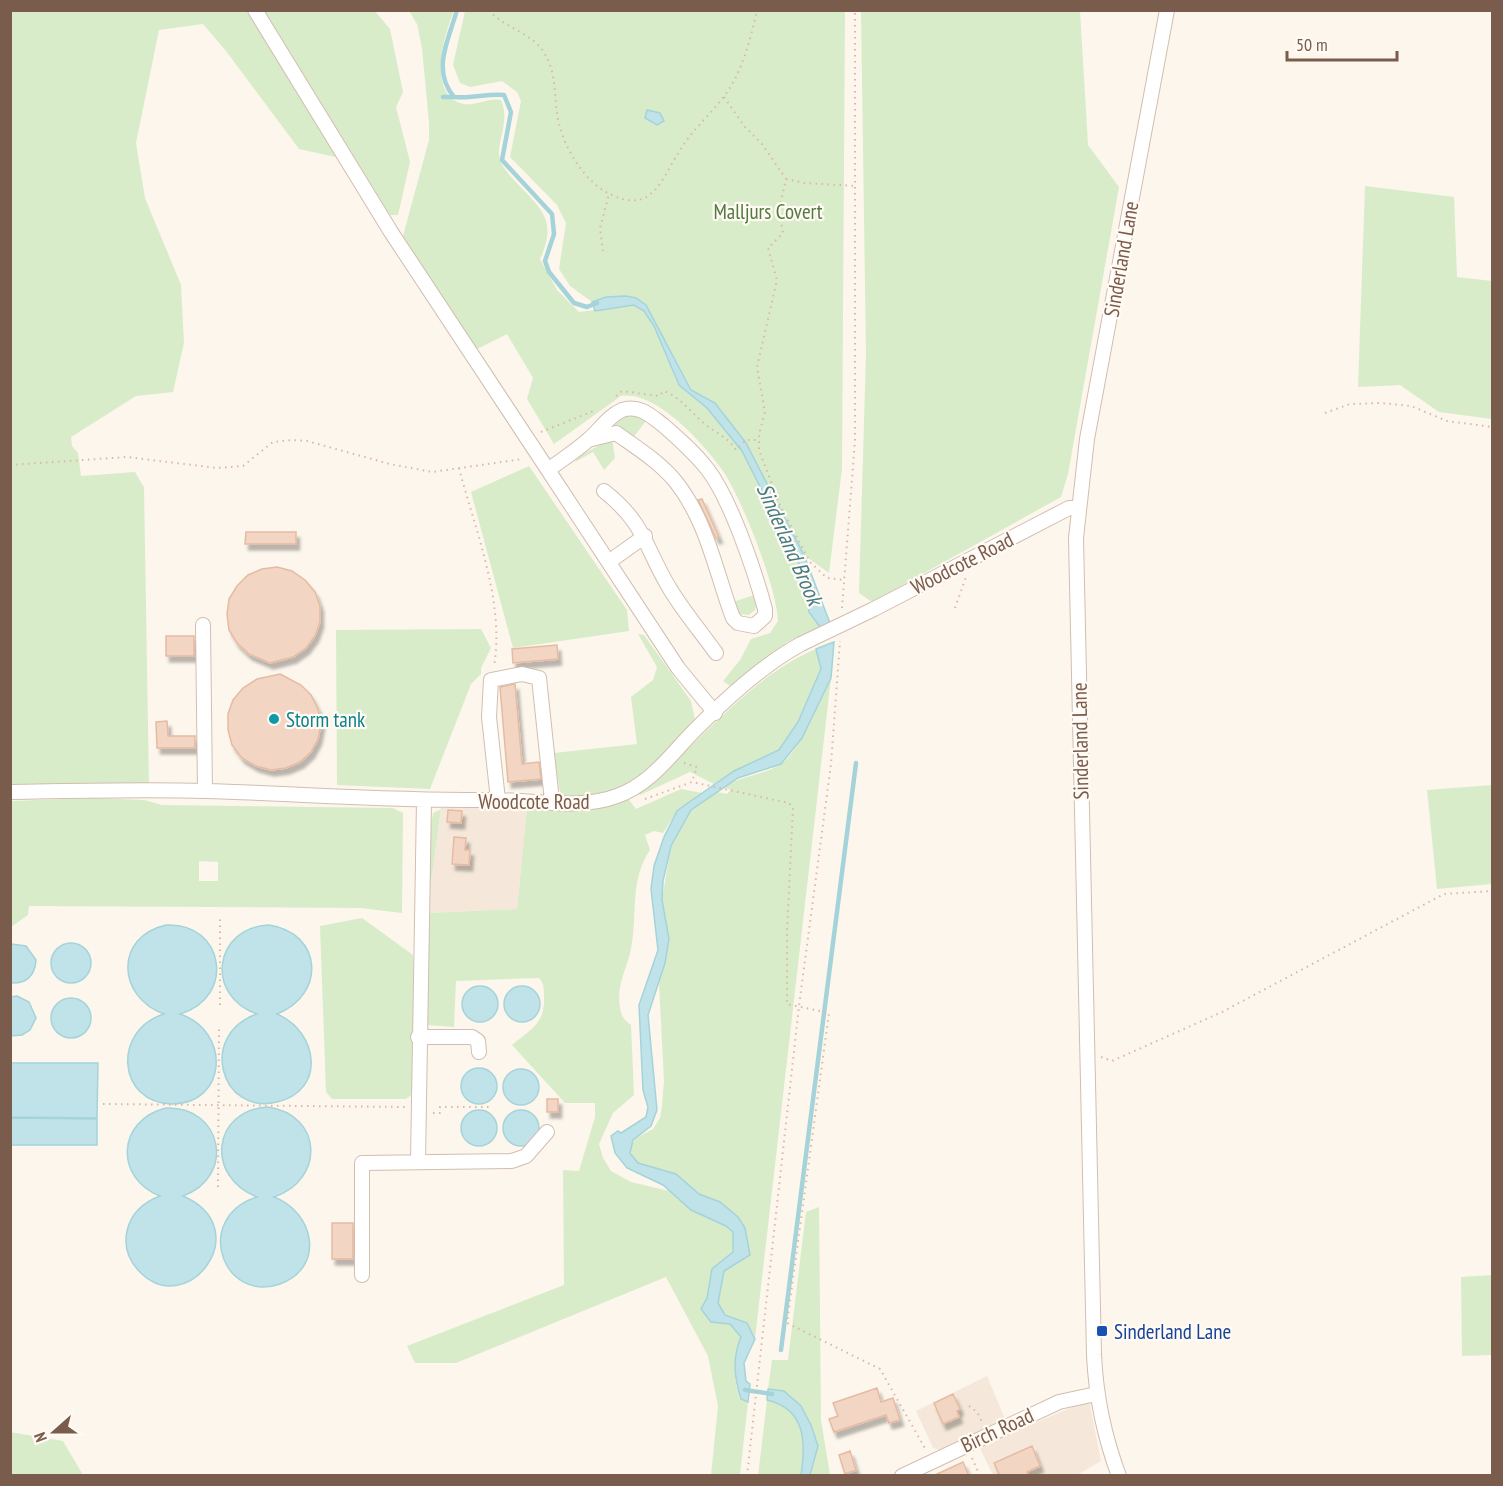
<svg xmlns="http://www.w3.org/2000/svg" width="1503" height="1486" viewBox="0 0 1503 1486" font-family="'PT Sans Narrow',sans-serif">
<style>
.residential{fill:#f5e8da}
.green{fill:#d8ecc9;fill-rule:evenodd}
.water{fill:#bfe3e8;stroke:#a5d3da;stroke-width:1.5}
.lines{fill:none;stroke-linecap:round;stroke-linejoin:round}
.stream{stroke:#a5d3da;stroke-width:4.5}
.building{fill:#f3d5c3;stroke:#e6bba3;stroke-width:1.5;filter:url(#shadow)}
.minor-casing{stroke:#d1beb0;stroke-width:16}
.path{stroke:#d9b8a5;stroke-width:2;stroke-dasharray:1.5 4.5;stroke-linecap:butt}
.minor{stroke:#fff;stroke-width:14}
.minor-bridge-casing{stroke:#d1beb0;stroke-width:16;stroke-linecap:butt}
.minor-bridge{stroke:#fff;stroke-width:14}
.culture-dot{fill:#0f9aa8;stroke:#fffaf3;stroke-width:2}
.transit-dot{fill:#1a4fb4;stroke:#fffaf3;stroke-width:2}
.labels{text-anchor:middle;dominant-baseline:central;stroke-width:4.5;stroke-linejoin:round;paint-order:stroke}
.park-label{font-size:21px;fill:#537a41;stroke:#fffaf3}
.street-label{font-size:21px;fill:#7a5c4d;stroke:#fffaf3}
.culture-label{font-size:21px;fill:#0d838f;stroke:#fffaf3;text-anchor:start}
.transit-label{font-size:21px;fill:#164399;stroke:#fffaf3;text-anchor:start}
.water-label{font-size:22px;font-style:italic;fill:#437c86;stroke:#fffaf3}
</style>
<defs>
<filter id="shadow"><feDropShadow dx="3.5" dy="6" stdDeviation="1.5" flood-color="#0004"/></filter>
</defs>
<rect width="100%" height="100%" fill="#fdf6ec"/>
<path class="residential" d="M441,808H527L517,909L427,913Z
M987,1376L1011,1433L1089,1400L1101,1461L1077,1475H993L974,1436L940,1450L933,1448L916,1411Z"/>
<path class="green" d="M11,11H247L340,158L299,149L226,51L203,24L159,30L136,143L145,198L181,285L184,343L173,392L136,396L71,437L72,446L78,453L81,476L135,472L144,487L149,785L11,784Z
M264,11H375L390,29L403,92L396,107L410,162L398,215H390Z
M409,11H454C445,32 427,92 460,103C474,108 487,97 501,100C511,123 495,142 500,160C502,167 509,174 513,179C539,207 559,219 540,259L557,290L579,312L634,305L644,311L654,326L678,385L707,408L742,451L800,566L808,589L809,612L820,627L787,642L751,673L730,686L723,681L740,660L751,639L770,633L778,621C777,588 742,499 723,471C705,445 656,390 621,396L554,444L527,399L533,378L507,334L475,350L403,236L429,140V123L422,48L417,24Z
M465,11H845L842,469L829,573L804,555L746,443L715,403L692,390L646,305L606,297L592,302L570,286L559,269L566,223L557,205L510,157L521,101L517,92L502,81L470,87L460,83L453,65Z
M861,11H1080L1088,145L1119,187L1068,474L1061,497L872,602L859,593L866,354Z
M1365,186L1454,197L1457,277L1492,281V419L1439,412L1400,385L1358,387Z
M627,415H635L646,421L632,439L614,424Z
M612,438L615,458L604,470L593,452L575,462L578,457Z
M529,466L627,610L629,631L513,648L471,492Z
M754,595L757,603L755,610L749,615L740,614L733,602Z
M481,629L491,648L481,668V674L471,684L430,789L337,785L336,630Z
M638,634L644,635L691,701L695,720C683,735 673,752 659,764C639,783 585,810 560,793L554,753L637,744L631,697L653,680L657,667Z
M816,649L821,669L798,722L779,750L734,771L714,784L690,772L640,795L636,790C649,780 664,771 676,760C719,720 761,672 816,649Z
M831,678L755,1339C751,1324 738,1318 725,1315L718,1303L723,1271L750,1255L720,1202L699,1194L676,1174L638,1163L633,1159L630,1147L636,1138L653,1129L660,1118L662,1105L664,1081L659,984L669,939L662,900L671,846L691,810L717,792L727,794L731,790L724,787C742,776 762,775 780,765C799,753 821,699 831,678Z
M1492,785V884L1437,889L1427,790Z
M681,789L702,793L677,811L663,833L654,831L645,835L650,850C629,881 638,914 631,949C627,969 616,985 620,1007C621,1016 624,1020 631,1025L634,1095L613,1113L599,1144L603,1158L611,1171L631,1182L669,1191L691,1210L726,1226L733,1232V1252L712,1269L707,1298L701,1309L711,1322L731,1324L741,1337C732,1359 733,1376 740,1399L748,1402L740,1475H711L718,1406L708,1356L666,1277L456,1363H415L407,1346L564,1285L563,1170L579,1171L595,1117V1103H565L512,1045C532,1028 545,1024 544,996C544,988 544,984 539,978L456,981L454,1027L427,1025C427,955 421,882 433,813L453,804L454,808H441L427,913L517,909L527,808C561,809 596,815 626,796L636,809Z
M93,798L144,800L162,805L393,808L403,813L402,913L360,908L29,906L28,915L11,927V801ZM199,861L218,862V881H199Z
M362,918L413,955L416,1091L406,1099H332L326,1092L320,926Z
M819,1207L821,1420L830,1475H810L818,1446L811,1425L768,1389L772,1360H788L806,1212Z
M1492,1275V1355L1462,1356L1461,1277Z
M767,1400C806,1409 806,1443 801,1475L758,1476Z
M10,1432L63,1441L83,1475H11Z"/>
<path class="water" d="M647,110L660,113L664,121L657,125L645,118Z
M626,296L636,298L646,305L691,390L715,403L746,443L804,555L830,623L820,627L809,612L808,589L800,566L742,451L707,408L679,385L654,326L644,311L634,305L595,311L592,302L606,297Z
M834,642L831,678L802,738L781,764L738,778L691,810L671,846L663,881L662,900L669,939L665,963L648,1015L657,1110L651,1126L633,1140L630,1153L638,1163L676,1174L699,1194L720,1202L738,1217L745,1228L750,1255L724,1271L718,1303L725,1315L747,1323L755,1339L744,1363L746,1381L750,1384L748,1402L741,1399C734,1376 732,1359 741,1337L730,1324L711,1322L701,1309L707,1298L712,1269L733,1252V1232L726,1226L691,1210L663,1185L627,1168L615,1153L611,1136L618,1131L621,1133L646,1117L648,1107L643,1090L639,1005L658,950L651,889L654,866L664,837L677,811L685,805L734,771L779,750L798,722L821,669L816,649Z
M166,925C225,922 236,998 180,1014C231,1031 228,1104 172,1104C117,1103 112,1030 164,1014C117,997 114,937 166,925Z
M269,925C323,933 326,995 277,1014C319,1032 326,1091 277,1102C220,1116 198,1034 257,1014C205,996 213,928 269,925Z
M51 963a20 20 0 1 1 40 0a20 20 0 1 1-40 0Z
M11,944L26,946L36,960C35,976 26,984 11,983Z
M504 1004a18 18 0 1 1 36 0a18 18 0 1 1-36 0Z
M462 1004a18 18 0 1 1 36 0a18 18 0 1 1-36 0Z
M17,996L29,1002L36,1018L30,1030L22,1035L11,1036L10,997Z
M51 1018a20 20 0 1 1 40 0a20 20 0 1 1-40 0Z
M11,1063H98L97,1118L11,1117Z
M461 1086a18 18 0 1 1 36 0a18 18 0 1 1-36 0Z
M503 1087a18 18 0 1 1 36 0a18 18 0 1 1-36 0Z
M268,1107C323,1115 325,1180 274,1197C314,1212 326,1267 280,1284C223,1304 192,1218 257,1197C205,1177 212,1110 268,1107Z
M166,1108C223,1106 236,1177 183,1196C259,1229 186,1323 138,1270C128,1259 124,1245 127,1231C131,1213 144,1202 160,1196C114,1178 117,1120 166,1108Z
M461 1128a18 18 0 1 1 36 0a18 18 0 1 1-36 0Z
M503 1128a18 18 0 1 1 36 0a18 18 0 1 1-36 0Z
M11,1118L97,1119V1145H11Z
M768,1389L784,1391L801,1406L811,1425L818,1446L810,1475H801C806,1443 806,1409 767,1400Z"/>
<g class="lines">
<path class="stream" d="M457,10C449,39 431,70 454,97C472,99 487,93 504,95L511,112L502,160L552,214L554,234L545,261L549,272L574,303L587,307L597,303
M443,97H454
M781,1350L856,763
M745,1390L772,1394"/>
</g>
<path class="building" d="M702,499L719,537L716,538L698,500Z
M246,532H296V544H245Z
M277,567L292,571L305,580L315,592L320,606V622L315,636L306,648L293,657L270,663L249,654L237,643L229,630L227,614L229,599L237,586L248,575L262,569Z
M166,636H194V656H166Z
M557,645L558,659L513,663L512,649Z
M280,674L301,685L311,695L318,709L321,724L318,739L311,752L300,762L286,768L271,770L256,766L242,758L232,745L228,730V714L233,700L243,688L257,679Z
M515,684L522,764L539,762L541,779L508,782L500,687Z
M167,721L168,736H195V748H157L156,722Z
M448,810L462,811L461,823L447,822Z
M454,837L466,838L465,850H470L469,865L452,864Z
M547,1099H558V1112H547Z
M332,1223H353V1259H332Z
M877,1388L881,1402L893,1398L900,1420L889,1423L886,1415L834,1432L829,1419L838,1416L833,1403Z
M953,1394L960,1409L957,1411L959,1417L943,1424L934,1403Z
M1032,1446L1040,1466L1027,1472L1029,1476H1000L994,1463Z
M850,1451L856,1470L845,1474L839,1455Z
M963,1462L969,1476H933Z"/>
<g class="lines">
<g class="minor-casing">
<path id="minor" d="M255,10L391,232L548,470
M588,440L616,433C637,448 660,462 676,482C707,521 716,573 733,618L738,623L754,626L765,616V609C755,572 731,500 708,470C695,453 679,439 663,425C651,416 639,404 622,410C608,416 599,431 588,440C576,451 561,460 548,470L678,668L715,713
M604,491C646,524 645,548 670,589C684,612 701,632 716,653
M610,561L645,536
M874,609L1069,508H1077
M203,625L205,791
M10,792C75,791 141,789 206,791C303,794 399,801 496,800C535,800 580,810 617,796C653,783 673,751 699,726C727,698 766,663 801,644
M498,800L489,717L491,680L522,674L539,678L552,801
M418,1037H472L478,1041L479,1052
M418,1161L424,801
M362,1275V1163L512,1161L526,1156L547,1132
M902,1476L1059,1402L1096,1394
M1119,1476C1104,1436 1096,1397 1094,1355L1076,538L1087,439L1167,10"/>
</g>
<path class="path" d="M489,10C504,28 530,32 543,51C556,70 554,91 557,113C561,144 584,184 614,196C653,213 662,178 679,152C691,131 708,117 722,99C742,74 750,41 757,10
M724,97L745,127L762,144L786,179L779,210L783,233L768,248L777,280L757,367L765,412L759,434V450L780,505L810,562L827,578L844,580
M786,179L805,183L857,186
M603,251L600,228L609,194
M616,396L622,391L659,396L664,391C682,398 692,414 706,425C717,434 728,437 736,450L746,440H759
M1325,413L1350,404L1381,403L1411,406L1447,421L1492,427
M541,432L596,410
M10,465L127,457L217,468L243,466L273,442L292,440L307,441L390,464L432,472L523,459
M459,468C475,530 505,602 494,666
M842,608L855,440V10
M955,608L966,577
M684,763L697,767L692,782
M645,799L692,782L789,803L793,808L787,932V1004L829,1013L787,1323L880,1369L926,1450
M220,1005V918
M1101,1057L1112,1061L1222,1012L1444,894L1492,891
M103,1104L406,1107
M433,1113H440V1107H490
M218,1187L219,1029
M969,1406L977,1412L983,1424
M972,1458L980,1476
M747,1476L799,1006L831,764L840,641"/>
<use href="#minor" class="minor"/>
<g class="minor-bridge-casing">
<path id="minor-bridge" d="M801,644L874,609"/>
</g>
<use href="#minor-bridge" class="minor-bridge"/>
</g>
<circle class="culture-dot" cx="274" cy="719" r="6"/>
<rect class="transit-dot" x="1096" y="1325" width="12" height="12" rx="3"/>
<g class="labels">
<g class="park-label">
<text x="768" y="211">Malljurs Covert</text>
</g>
<g class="street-label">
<text transform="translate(1121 259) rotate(-80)">Sinderland Lane</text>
<text transform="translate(962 563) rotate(-27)">Woodcote Road</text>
<text transform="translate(1080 741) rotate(-91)">Sinderland Lane</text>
<text x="534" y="801">Woodcote Road</text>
<text transform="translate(997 1430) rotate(-25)">Birch Road</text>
</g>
<g class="culture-label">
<text x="286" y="719">Storm tank</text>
</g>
<g class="transit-label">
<text x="1114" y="1331">Sinderland Lane</text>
</g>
<g class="water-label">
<text transform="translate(790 544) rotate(66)">Sinderland Brook</text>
</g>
</g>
<rect width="1503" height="1486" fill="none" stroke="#7a5c4d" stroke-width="24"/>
<g transform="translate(54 1432) rotate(249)" stroke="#fffaf3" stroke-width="4.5" paint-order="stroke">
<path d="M0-4.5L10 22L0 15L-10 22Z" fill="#7a5c4d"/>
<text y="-9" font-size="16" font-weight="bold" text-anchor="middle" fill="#7a5c4d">N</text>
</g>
<path d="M1287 51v9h110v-9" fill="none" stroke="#7a5c4d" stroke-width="3"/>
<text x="1296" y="51" font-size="18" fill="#7a5c4d" stroke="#fffaf3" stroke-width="4.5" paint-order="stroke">50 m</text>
</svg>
